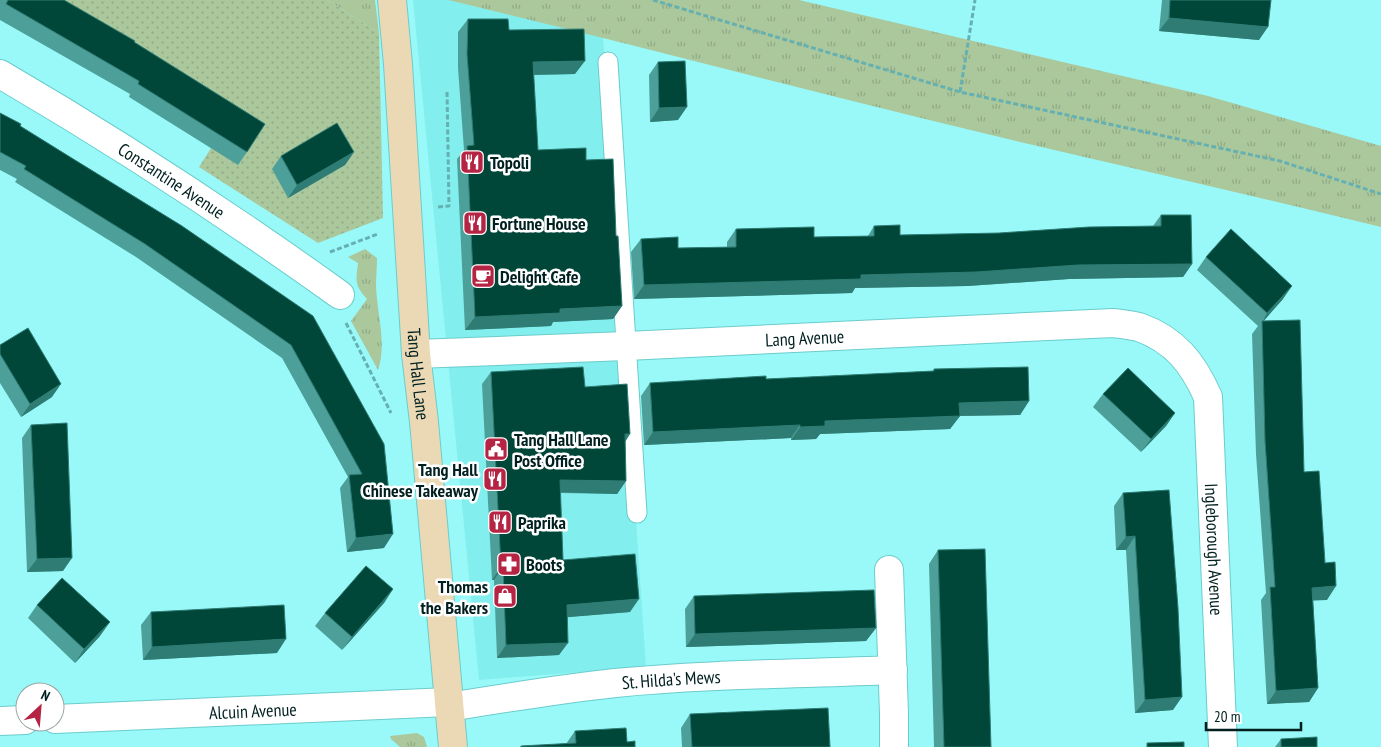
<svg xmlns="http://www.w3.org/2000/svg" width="1381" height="747" viewBox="0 0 1381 747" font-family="'PT Sans Narrow',sans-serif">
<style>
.built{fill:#82efee}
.grass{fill:url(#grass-tufts)}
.garden{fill:url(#garden-dots)}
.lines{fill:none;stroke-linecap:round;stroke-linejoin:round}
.lane-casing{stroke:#6bcccb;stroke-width:21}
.street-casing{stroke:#6bcccb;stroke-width:30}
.secondary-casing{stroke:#6bcccb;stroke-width:30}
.path{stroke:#65b0b0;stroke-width:3;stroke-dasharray:5 2.5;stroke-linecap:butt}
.lane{stroke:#fff;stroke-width:19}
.street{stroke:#fff;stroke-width:28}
.secondary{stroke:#ebd9b6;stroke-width:28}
.wall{fill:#4ca099}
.shaded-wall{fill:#2e7c73}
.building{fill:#004639;stroke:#2e7c73}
.labels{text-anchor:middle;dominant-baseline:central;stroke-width:5;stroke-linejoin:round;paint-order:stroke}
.poi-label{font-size:18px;font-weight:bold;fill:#001f1f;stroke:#fff;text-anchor:start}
.street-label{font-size:18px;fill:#001f1f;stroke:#fff}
</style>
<defs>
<pattern id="grass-tufts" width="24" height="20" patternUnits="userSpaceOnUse" patternTransform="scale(1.25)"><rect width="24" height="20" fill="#abc79c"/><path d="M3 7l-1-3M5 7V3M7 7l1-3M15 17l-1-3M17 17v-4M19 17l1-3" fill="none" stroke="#91aa86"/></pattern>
<pattern id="garden-dots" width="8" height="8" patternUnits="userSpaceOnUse" patternTransform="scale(1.25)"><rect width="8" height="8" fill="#abc79c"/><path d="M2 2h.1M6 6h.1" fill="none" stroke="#91aa86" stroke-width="1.8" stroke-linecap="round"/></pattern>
</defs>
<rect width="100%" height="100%" fill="#99f9f9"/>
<path class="built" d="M413,0H448L603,37L646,667L479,680Z"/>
<path class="grass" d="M327,0H375L379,33Z
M448,0H799L1208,96L1381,146V227C1228,189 1074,156 921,118C763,79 606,38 448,0Z
M365,249L377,258C377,268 376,277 376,286C377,313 387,344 378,370L351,321L367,299C354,285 356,281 358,263L348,257Z
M417,733L424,737L427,747H400L391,739L390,736Z"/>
<path class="garden" d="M32,0H327L379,33L383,218L318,243L199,167L211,148Z"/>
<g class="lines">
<g class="lane-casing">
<path id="lane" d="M608,62L637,513"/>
</g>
<g class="street-casing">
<g id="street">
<path id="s1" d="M0,74C117,142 230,216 340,295"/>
<path id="s2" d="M416,354L626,346L1113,323C1121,324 1131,325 1139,327C1175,340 1193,363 1208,397L1223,747"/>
<path d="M889,570L894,714V747"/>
<path id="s3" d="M449,707C505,698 560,689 615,683C707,674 801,674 893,670"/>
<path id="s4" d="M55,719L449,702"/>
<path d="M0,721L25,720"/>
</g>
</g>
<g class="secondary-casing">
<g id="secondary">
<path id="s5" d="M392,0L398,64L416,354L424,422L453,747"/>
</g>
</g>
<path class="path" d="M653,0L960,92L1280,161L1381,194
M960,92L975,0
M438,207L449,206L447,90
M330,252L378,234
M346,323L391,413"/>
<use href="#lane" class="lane"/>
<use href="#street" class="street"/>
<use href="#secondary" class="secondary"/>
</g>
<path class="wall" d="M0,0H64L134,42L247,152L238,165L129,97L130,94L0,20Z
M1162,0H1271L1259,40L1159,31Z
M468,19L509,30L575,74L533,75L538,150L586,160L616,236L622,306L613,319L553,322L551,326L465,330L457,159L464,150L458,68V32Z
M658,62L678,120L650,122L649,75Z
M0,113L70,157L182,226L384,444V548L347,552L340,488L348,477L282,358L136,257L15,182L17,179L0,170Z
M354,152L345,165L288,198L272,169L281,156Z
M1161,215L1192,264L1183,277L1069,279L967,286L855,288L852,293L634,299L631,252L641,239L678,248L727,247V242L736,229L814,237L868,236L874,226L900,235L999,233L1153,226Z
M1206,257L1283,299L1263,321L1304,472L1327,600H1313L1318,688L1309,702L1267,704L1261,600L1266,593L1256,454L1252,334L1258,326L1197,270Z
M0,345L52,397L21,417L0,383Z
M934,369L1029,401L1020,415L960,416L950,429L820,434L816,439L791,440V438L644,445L641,396L650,383L766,379L933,371Z
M491,372L585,387L625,442L626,481L617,494L560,493L563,560L630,612L567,617L559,655L497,658L494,580H492L482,384Z
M1103,394L1175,413L1166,426L1141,452L1093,407Z
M31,425L63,571L27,572L22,438Z
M1169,490L1173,710L1135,713L1126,550H1116L1114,506L1123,493Z
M938,550L991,747H934L929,564Z
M393,589L384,603L342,650L315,626L325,613Z
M694,596L876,628L866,641L686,647L685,609Z
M37,605L100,636L75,663L28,618Z
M151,612L277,653L143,660L141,625Z
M690,714L830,747H682L681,728Z
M575,731L627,742L635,747H520L521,746L566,744Z
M1281,739L1317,747H1275Z"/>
<path class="shaded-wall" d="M1169,18L1268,27L1259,40L1159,31Z
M585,61L575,74L523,75L533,62Z
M687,107L678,120L650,122L659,108Z
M354,152L345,165L288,198L297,185Z
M1192,264L1183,277L1069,279L967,286L855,288L852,293L634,299L644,285L1078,265Z
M1292,286L1283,299L1262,323L1267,313Z
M622,306L613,319L553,322L551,326L465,330L475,317L560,309Z
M61,384L52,397L21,417L30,404Z
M1029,401L1020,415L950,416L959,403Z
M1175,413L1166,426L1141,452L1151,439Z
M960,416L950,429L820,434L816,439L791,440L800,427L825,421Z
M800,425L791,438L644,445L653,432Z
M625,434H630L622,447Z
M560,480L626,481L617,494L551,492Z
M393,534L384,548L347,552L356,538Z
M1135,536L1126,550H1116L1126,537Z
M72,558L63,571L27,572L37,559Z
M501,567H503L494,580H492Z
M1336,586L1327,600L1303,601L1312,588Z
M393,589L384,603L342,650L352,637Z
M639,599L630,612L558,618L567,605Z
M110,622L100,636L75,663L84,649Z
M876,628L866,641L686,647L695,634Z
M286,639L277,653L143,660L152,647Z
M568,643L559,655L497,658L506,645Z
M1318,688L1309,702L1267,704L1276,691Z
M1182,697L1173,710L1135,713L1145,700Z"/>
<path class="building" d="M8,0H64L135,41L134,42L265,124L247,152L138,84L139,81L6,4Z
M1170,0H1271L1268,27L1169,18Z
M468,19H508L509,30L584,29L585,61L533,62L538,150L586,148V160L613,159L616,236H618L622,306L560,309V313L475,317L467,146L474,145L467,54Z
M685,61L687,107L659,108L658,62Z
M0,113L21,124L20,126L70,157L182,226L313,316L384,444L393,534L356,538L349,475L362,474L291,345L145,244L24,169L26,166L0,152Z
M337,123L354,152L297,185L281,156Z
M1161,215H1191L1192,264L1078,265L976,272L861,275V279L644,285L641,239L678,237V248L736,247V229L814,227V237L874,236V226L900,225V235L999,233L1089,227L1161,226Z
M1231,229L1292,286L1267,313L1206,257Z
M1300,320L1304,472L1319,471L1325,563L1335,562L1336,586L1312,588L1318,688L1276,691L1270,587H1275L1265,441L1262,321Z
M28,328L61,384L30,404L0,354V345Z
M583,367L585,387L627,384L630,434H625L626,481L560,480L563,560L635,554L639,599L567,605L568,643L506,645L503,567H501L491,372Z
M1028,367L1029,401L959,403L960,416L825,421V426L800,427V425L653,432L650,383L766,376V379L934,371V369Z
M1128,368L1175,413L1151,439L1103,394Z
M67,423L72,558L37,559L31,425Z
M1169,490L1178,608L1182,697L1145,700L1135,536L1126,537L1123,493Z
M985,549L991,747H944L938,550Z
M366,566L393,589L352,637L325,613Z
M62,578L110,622L84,649L37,605Z
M874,590L876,628L695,634L694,596Z
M284,605L286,639L152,647L151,612Z
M828,708L830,747H692L690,714Z
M626,728L627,742L635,741V747H521V746L576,743L575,731Z
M1317,737V747H1281V739Z
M1184,742V747H1147V743Z"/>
<defs>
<g id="restaurant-square" transform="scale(1.25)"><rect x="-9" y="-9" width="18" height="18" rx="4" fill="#b62444" stroke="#fff"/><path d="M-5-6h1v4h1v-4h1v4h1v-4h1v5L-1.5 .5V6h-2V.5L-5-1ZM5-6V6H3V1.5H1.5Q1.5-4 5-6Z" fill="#fff"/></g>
<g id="cafe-square" transform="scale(1.25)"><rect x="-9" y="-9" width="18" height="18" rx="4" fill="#b62444" stroke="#fff"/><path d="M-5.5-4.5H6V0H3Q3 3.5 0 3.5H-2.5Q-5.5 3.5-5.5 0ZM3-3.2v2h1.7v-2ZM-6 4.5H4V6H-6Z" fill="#fff"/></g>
<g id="civic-square" transform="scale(1.25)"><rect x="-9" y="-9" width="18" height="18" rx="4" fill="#b62444" stroke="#fff"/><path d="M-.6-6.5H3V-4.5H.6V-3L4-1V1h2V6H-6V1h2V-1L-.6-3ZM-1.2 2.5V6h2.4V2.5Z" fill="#fff"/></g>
<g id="pharmacy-square" transform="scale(1.25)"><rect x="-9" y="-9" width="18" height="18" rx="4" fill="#b62444" stroke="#fff"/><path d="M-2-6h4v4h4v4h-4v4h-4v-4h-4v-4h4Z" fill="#fff"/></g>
<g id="shop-square" transform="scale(1.25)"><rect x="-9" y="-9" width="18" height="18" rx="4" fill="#b62444" stroke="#fff"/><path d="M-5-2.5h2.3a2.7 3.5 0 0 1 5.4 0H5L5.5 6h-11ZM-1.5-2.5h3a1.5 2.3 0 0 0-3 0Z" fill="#fff"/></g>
</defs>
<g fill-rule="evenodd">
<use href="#restaurant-square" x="472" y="162"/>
<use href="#restaurant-square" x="475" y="223"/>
<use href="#cafe-square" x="483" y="276"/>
<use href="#civic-square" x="496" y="449"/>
<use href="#restaurant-square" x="495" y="479"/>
<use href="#restaurant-square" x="500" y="522"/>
<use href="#pharmacy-square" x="509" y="564"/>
<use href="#shop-square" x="505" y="596"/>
</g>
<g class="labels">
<g class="poi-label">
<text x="490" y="162">Topoli</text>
<text x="492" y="223">Fortune House</text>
<text x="500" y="276">Delight Cafe</text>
<text x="514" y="439">Tang Hall Lane<tspan x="514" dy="21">Post Office</tspan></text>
<text x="478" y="469" text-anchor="end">Tang Hall<tspan x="478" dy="21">Chinese Takeaway</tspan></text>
<text x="518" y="522">Paprika</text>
<text x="526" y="564">Boots</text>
<text x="488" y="586" text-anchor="end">Thomas<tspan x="488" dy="21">the Bakers</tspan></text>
</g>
<g class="street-label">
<text stroke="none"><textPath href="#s1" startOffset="202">Constantine Avenue</textPath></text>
<text stroke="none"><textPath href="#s2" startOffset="389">Lang Avenue</textPath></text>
<text stroke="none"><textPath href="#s5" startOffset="375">Tang Hall Lane</textPath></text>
<text stroke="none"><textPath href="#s2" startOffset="978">Ingleborough Avenue</textPath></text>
<text stroke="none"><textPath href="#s3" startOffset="224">St. Hilda's Mews</textPath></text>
<text stroke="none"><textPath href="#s4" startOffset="198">Alcuin Avenue</textPath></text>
</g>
</g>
<g transform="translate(40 707) rotate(26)"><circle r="24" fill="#ffffff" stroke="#99a5a5"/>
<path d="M0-4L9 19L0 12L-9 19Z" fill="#b62444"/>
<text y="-8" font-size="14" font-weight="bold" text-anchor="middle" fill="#001f1f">N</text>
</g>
<path d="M1206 722v8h95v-8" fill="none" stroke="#001f1f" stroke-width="2.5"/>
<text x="1214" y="722" font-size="15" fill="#001f1f" stroke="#ffffff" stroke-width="4" paint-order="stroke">20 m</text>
</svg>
